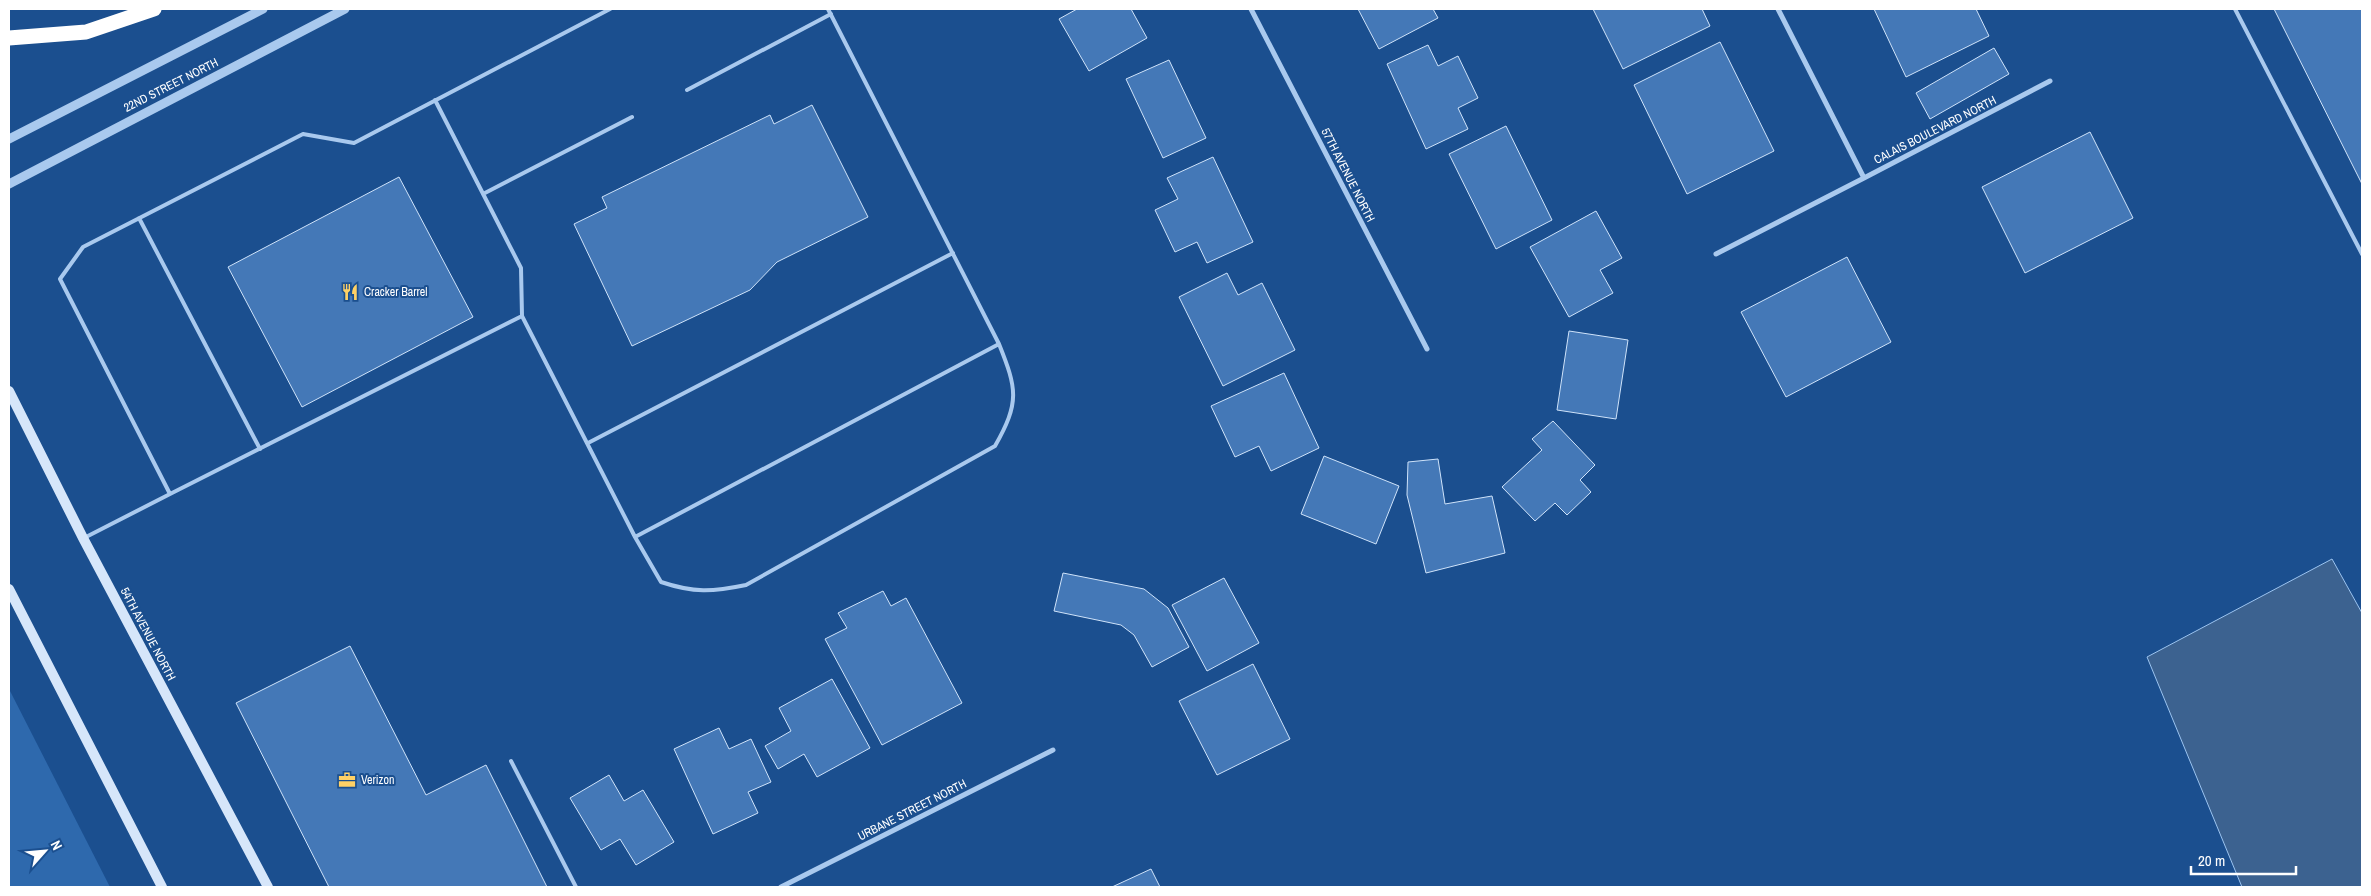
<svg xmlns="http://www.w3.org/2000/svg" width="2371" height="896" viewBox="0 0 2371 896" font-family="'Archivo Narrow',sans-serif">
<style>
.green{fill:#2e69ad}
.water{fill:#3c6290;stroke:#9cc4f0}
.building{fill:#4478b7;stroke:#cfe3fa}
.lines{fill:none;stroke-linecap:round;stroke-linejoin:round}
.service{stroke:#a9c9ee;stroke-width:4}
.minor{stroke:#a9c9ee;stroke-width:5}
.tertiary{stroke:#a9c9ee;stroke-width:9}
.secondary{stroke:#d6e6fa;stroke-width:10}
.motorway{stroke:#fff;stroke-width:15}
.labels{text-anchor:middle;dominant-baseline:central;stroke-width:4;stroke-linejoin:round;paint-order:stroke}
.street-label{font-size:12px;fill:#fff;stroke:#1b4f8f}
.poi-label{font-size:12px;fill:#fff;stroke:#1b4f8f;text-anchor:start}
</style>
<rect width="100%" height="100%" fill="#1b4f8f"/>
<path class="green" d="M9,689L110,887H9Z"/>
<path class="water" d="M2332,559L2362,613V887H2242L2147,657Z"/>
<path class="building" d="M1077,9H1131L1147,38L1089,71L1059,19Z
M1358,9H1433L1438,18L1379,49Z
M1593,9H1702L1710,26L1623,69Z
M1874,9H1976L1989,36L1906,77Z
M2274,9H2362V184Z
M1720,42L1774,151L1687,194L1634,85Z
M1428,45L1438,66L1458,56L1478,98L1458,108L1468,129L1426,149L1387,64Z
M1994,48L2009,74L1930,119L1916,93Z
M1169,60L1206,138L1163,158L1126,79Z
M812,105L868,217L777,262L750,290L632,346L574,224L607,208L602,197L770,115L774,124Z
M1506,126L1552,220L1496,249L1449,154Z
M2090,132L2133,218L2025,273L1982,187Z
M1213,157L1253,242L1207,263L1197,242L1175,252L1155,210L1178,199L1167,178Z
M399,177L473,317L302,407L228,267Z
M1596,211L1622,258L1600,270L1613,293L1569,317L1530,247Z
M1847,257L1891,342L1786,397L1741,312Z
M1227,273L1238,295L1262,283L1295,350L1223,386L1179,297Z
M1569,331L1628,340L1616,419L1557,410Z
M1284,373L1319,448L1271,471L1259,446L1235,457L1211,406Z
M1553,421L1595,465L1580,480L1591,492L1567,515L1555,503L1535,521L1502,487L1542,450L1532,439Z
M1324,456L1399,486L1376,544L1301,514Z
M1438,459L1445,504L1492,496L1505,553L1426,573L1407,495L1408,462Z
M1063,573L1144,589L1168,608L1189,647L1152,667L1134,635L1121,625L1054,611Z
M1224,578L1259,643L1207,671L1172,605Z
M883,591L891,606L906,598L962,703L882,745L825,639L847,628L838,613Z
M350,646L426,795L486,765L547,887H329L236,703Z
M1253,664L1290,739L1217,775L1179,701Z
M832,679L870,748L817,777L804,754L778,769L765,746L791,731L779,708Z
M719,728L729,749L751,739L771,782L748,792L758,813L713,834L674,749Z
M609,775L624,801L643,790L674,842L636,865L620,839L601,850L570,798Z
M1151,869L1160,887H1112Z"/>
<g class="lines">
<path class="service" d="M828,9L999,344C1017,389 1020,402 995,446L746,585C712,592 694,593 661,582L635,537L999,344
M2235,9L2362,254
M687,90L831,14
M435,100L521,268L522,316L635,537
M483,194L632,117
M139,218L260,449
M588,443L953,253
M170,494L522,316
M84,538L170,494L60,279L83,247L303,134L354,143L610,9
M511,761L576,887"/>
<path class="minor" d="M1251,9L1427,349
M1778,9L1864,178L2050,81
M1716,254L1864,178
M781,887L1053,750"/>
<path class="tertiary" d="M9,139L263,9
M9,184L345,9"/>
<path class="secondary" d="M9,391L83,538L268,887
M9,589L162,887"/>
<path class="motorway" d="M9,38L86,32L154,9"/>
</g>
<defs>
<g id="restaurant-bare" transform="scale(1.35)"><path d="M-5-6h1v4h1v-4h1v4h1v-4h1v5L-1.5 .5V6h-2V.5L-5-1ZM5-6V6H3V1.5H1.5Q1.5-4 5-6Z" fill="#ffd166" stroke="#1b4f8f" stroke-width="2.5" paint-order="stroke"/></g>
<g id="office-bare" transform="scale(1.35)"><path d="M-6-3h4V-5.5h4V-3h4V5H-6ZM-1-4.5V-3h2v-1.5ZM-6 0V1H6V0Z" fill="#ffd166" stroke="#1b4f8f" stroke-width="2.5" paint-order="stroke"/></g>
</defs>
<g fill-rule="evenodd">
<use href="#restaurant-bare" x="350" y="292"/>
<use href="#office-bare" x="347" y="780"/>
</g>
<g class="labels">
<g class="street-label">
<text transform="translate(171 85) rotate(-27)">22ND STREET NORTH</text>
<text transform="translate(1935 130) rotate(-27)">CALAIS BOULEVARD NORTH</text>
<text transform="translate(1348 175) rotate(63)">57TH AVENUE NORTH</text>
<text transform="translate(148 634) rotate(62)">54TH AVENUE NORTH</text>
<text transform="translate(912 810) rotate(-27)">URBANE STREET NORTH</text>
</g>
<g class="poi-label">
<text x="364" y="292">Cracker Barrel</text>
<text x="361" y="780">Verizon</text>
</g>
</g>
<rect width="2371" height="896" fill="none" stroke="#ffffff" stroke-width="20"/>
<g transform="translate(45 851) rotate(63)" stroke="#1b4f8f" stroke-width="4" paint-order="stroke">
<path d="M0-4L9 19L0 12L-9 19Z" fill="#ffffff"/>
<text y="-8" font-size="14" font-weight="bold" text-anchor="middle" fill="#ffffff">N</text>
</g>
<path d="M2191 866v8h105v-8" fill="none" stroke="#ffffff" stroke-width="2.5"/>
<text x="2198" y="866" font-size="15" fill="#ffffff" stroke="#1b4f8f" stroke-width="4" paint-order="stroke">20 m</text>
</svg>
